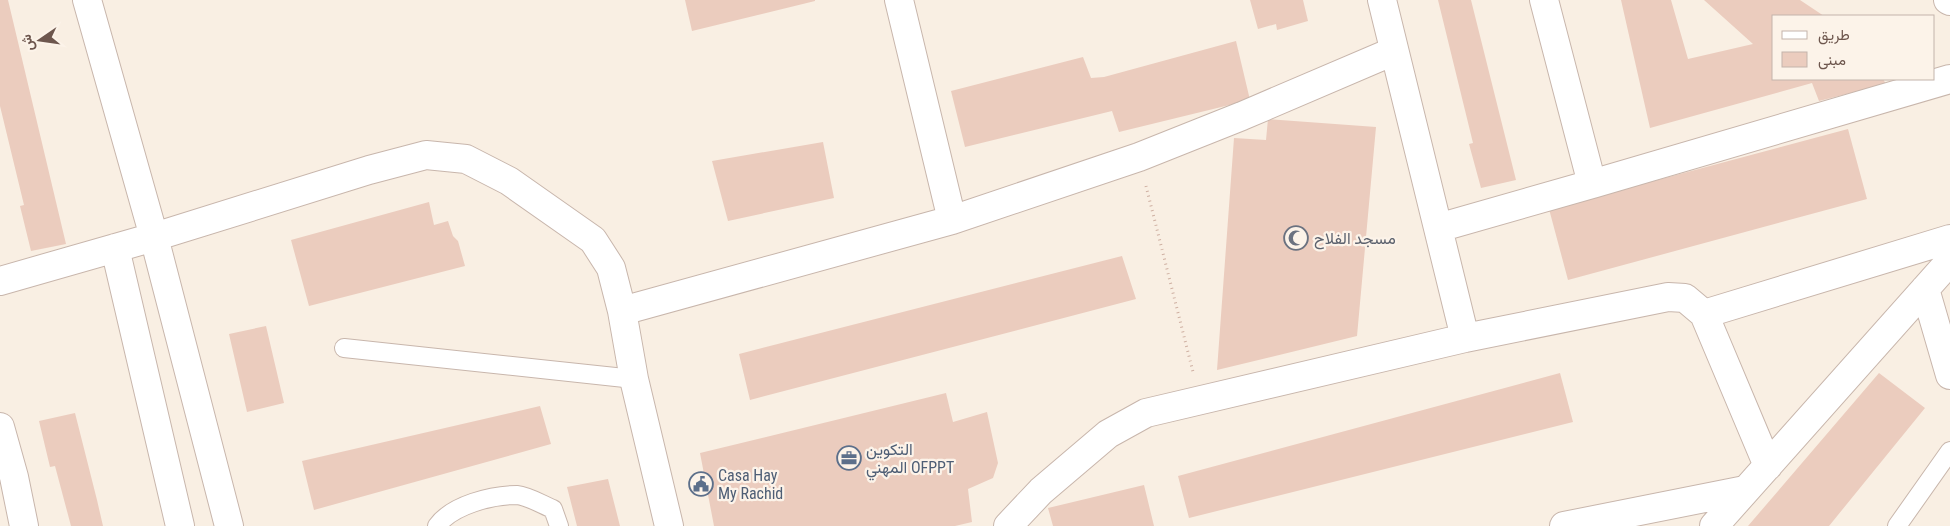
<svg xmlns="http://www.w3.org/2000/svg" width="1950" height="526" viewBox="0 0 1950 526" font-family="'Roboto Condensed',Vazirmatn,sans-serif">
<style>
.building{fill:#ebccbe}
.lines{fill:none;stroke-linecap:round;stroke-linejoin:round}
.service-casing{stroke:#c8b6ac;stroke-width:20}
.minor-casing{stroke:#c8b6ac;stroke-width:30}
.tertiary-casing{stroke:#c8b6ac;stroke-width:30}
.path{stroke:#cfb0a2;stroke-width:3;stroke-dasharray:1 4;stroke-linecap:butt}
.service{stroke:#fff;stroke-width:18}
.minor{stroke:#fff;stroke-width:28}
.tertiary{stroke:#fff;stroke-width:28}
.labels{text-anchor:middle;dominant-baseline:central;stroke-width:4.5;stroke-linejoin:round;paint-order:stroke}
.worship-label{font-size:16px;fill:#5b616d;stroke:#fcf3e9;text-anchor:start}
.service-label{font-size:16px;fill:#4e5e75;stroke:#fcf3e9;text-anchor:start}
</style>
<rect width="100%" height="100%" fill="#f9efe3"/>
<path class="building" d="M0,0H8L66,244L31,251L20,206L24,205L0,106Z
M685,0H815V1L692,31Z
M1250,0H1303L1308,21L1277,30L1276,24L1258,29Z
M1438,0H1471L1516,180L1481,188L1469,144L1473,143Z
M1621,0H1671L1688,59L1753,44L1704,0H1800L1824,16H1774V79H1883L1886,84L1819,101L1812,83L1650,128Z
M1236,41L1250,100L1119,132L1112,111L965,147L951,91L1083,57L1091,78L1104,77Z
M1268,119L1376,127L1357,336L1217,370L1234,138L1266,140Z
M1848,129L1867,199L1568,280L1549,209Z
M823,142L834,198L728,221L712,161Z
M429,202L434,225L448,221L453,236L458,241L465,266L309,306L291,240Z
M1122,256L1136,299L750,400L739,354Z
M266,326L284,403L247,412L229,334Z
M1560,373L1573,422L1189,518L1178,476Z
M1879,373L1925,408L1829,526H1748Z
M946,393L953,422L987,412L998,463L993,478L968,489L972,522L955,526H714L700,453Z
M540,406L551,444L314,510L302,461Z
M75,413L97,500L103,526H71L55,466L50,467L39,421Z
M608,479L620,526H577L567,487Z
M1144,485L1154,526H1053L1048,508Z"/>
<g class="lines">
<g class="service-casing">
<path id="service" d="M344,348L634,379
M437,526C452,505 492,495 517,495C528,496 543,505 553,509L559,526
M1897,526L1950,451"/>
</g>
<g class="minor-casing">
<path id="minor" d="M87,0L154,237L229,526
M899,0L952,220
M1382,0L1465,338
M1592,184L1950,79
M1438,228L1592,184L1544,0
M115,248L180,526
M0,281L154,237L369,170L426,155L466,159L509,181L593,240L611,268L622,311L634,379L669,526
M1925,289L1950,375
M622,311L952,220L1139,157L1242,116L1394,51
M1704,314L1950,239
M0,427L14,477L24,526
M1008,526L1041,491L1108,434L1146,413L1465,338L1668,297L1685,298L1704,314L1768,466
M1564,526L1745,490
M1714,526L1950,261"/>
</g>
<g class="tertiary-casing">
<path id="tertiary" d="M1948,0L1950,1"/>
</g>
<path class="path" d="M1146,186L1193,372"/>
<use href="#service" class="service"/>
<use href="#minor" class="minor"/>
<use href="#tertiary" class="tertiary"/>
</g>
<defs>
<g id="mosque-ring" transform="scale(1.25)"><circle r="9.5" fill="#fcf3e9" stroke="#6b7280" stroke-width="1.5"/><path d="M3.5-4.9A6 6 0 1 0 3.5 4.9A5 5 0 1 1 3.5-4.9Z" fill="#6b7280"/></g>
<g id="office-ring" transform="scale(1.25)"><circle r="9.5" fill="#fcf3e9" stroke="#5c6f8a" stroke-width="1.5"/><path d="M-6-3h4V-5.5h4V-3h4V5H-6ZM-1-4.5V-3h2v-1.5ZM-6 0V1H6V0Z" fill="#5c6f8a"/></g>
<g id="civic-ring" transform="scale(1.25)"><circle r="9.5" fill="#fcf3e9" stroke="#5c6f8a" stroke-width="1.5"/><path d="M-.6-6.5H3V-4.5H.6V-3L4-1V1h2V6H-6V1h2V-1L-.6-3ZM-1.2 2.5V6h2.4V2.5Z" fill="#5c6f8a"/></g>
</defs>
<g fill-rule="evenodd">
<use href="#mosque-ring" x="1296" y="238"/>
<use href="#office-ring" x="849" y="458"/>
<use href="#civic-ring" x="701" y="484"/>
</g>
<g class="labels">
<g class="worship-label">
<text x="1314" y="238">مسجد الفلاح</text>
</g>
<g class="service-label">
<text x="866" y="449">التكوين<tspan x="866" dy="18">المهني OFPPT</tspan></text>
<text x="718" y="475">Casa Hay<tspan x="718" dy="18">My Rachid</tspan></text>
</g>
</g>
<rect x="1772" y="15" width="162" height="65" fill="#fcf3e9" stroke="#c3b4ab"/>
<rect x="1782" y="31" width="25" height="8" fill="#ffffff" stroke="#c3b4ab"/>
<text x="1818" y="40" font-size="15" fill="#6d564d">طريق</text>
<rect x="1782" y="52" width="25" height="15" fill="#ebccbe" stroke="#c3b4ab"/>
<text x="1818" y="65" font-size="15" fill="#6d564d">مبنى</text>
<g transform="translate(40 40) rotate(257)" stroke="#fcf3e9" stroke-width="4" paint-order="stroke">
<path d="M0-4L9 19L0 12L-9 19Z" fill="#6d564d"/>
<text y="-8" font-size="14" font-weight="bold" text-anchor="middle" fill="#6d564d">ش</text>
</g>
</svg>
